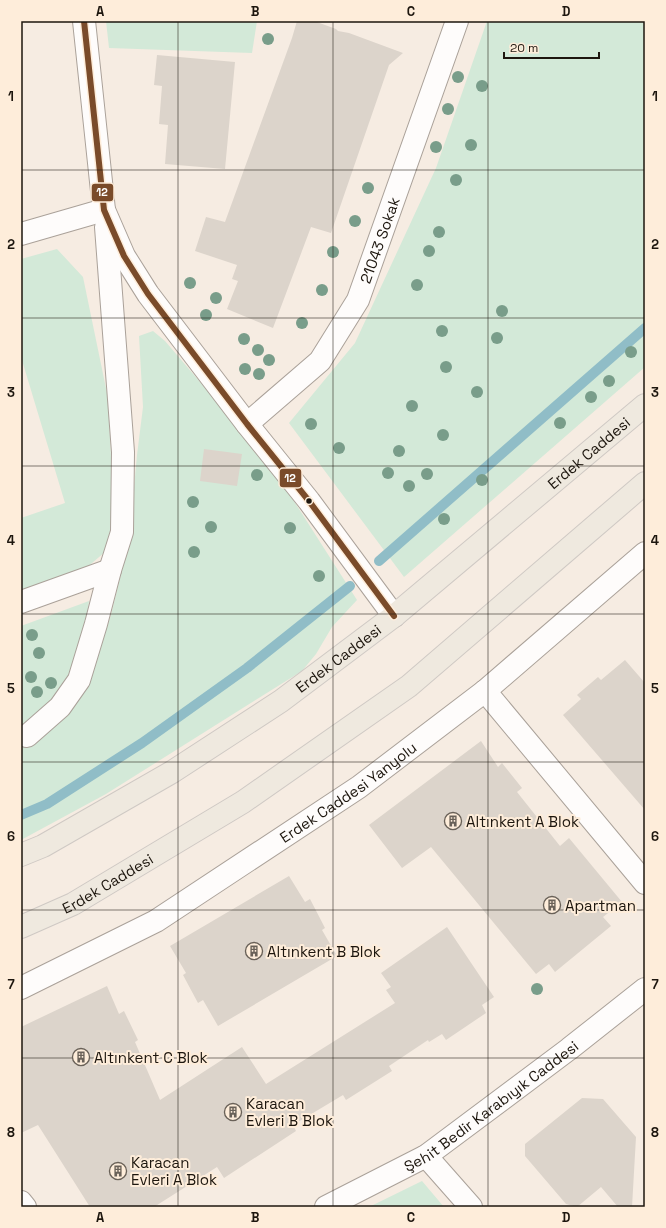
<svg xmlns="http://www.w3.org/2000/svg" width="666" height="1228" viewBox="0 0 666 1228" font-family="'Space Grotesk',sans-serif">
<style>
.green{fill:#d3e9d8}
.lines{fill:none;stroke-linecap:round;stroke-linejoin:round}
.stream{stroke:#90bdc7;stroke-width:10}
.building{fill:#dcd4cb}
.minor-casing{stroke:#aaa199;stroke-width:24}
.highway-casing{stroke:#cfc9c4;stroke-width:24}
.minor{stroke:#fefcfb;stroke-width:22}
.highway{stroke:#efe9df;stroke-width:22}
.bus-1-casing{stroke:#feedda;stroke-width:9}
.bus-1{stroke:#7a4b2a;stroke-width:6}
.tree{fill:#799d8a}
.grid{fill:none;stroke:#1d160e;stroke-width:1;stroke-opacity:0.55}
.bus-dot{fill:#1d160e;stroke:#feedda;stroke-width:1.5}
.labels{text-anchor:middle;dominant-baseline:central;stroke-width:4;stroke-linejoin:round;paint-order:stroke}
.street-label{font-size:15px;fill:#1d160e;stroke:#feedda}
.poi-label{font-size:15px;fill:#1d160e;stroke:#feedda;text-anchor:start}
.line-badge{stroke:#feedda;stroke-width:1.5}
.badge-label{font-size:11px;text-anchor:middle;font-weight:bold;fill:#fff}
.neatline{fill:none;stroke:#1d160e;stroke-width:1.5}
.grid-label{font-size:13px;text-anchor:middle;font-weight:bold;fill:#1d160e}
</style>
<rect width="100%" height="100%" fill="#f6ece2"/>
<path class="green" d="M106,21H257L252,53L109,48Z
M487,21H645V367L404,577L289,423L355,343L436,168Z
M57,249L83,277L108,398L114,515L105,552L85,569L21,592V518L65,503L21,357V259Z
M153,331L165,341L271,465L357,600L332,627L316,654L302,671L106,794L21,840V626L89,601L85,635L86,689L111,615L129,541L137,455L143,407L139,336Z
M422,1181L444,1207H369Z"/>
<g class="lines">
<path class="stream" d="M379,561L645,328
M21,815L47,804L142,743L247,668L350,586"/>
</g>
<path class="building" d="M297,21H314L336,29L338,31L349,33L403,53L389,65L331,233L311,227L273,328L227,309L238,281L232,279L237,265L195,251L206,217L225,222L292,38Z
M157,55L235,62L225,169L165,164L168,125L159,124L162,86L154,85Z
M204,449L242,454L237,486L200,481Z
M625,660L645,683V810L563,715L581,699L577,695L598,677L601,680Z
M481,741L498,767L502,763L522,788L517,792L560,846L569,838L622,902L603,917L611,926L555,972L549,964L536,974L431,847L402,868L369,825Z
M289,876L305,902L310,899L325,928L322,930L337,956L218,1026L203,1000L198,1003L183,975L186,973L170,946Z
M447,927L494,997L482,1005L486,1013L446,1040L442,1034L429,1042L428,1040L389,1066L392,1071L346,1100L343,1095L293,1125L296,1131L224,1178L217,1167L154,1207H90L38,1125L21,1133V1027L107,986L119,1014L124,1011L138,1040L135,1042L160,1100L242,1047L266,1084L395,1003L386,990L391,987L381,973Z
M582,1098L603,1099L636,1137L632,1207H618L601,1187L577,1207L566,1204L525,1156V1144Z"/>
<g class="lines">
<g class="minor-casing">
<g id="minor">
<path d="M84,21L104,210L124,256L148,294L247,424L309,501L394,616"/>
<path d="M21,234L104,210"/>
<path id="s1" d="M247,424L320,361L358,300L457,21"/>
<path d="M21,602L110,570"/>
<path d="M485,691L645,883"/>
<path d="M27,736L60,707L79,680L96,624L110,570L122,532L123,452L106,227"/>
<path id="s2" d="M21,988L156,921L359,787L485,691L645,553"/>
<path d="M426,1156L471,1207"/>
<path d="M21,1202L25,1207"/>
<path id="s3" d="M326,1207L426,1156L569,1049L645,989"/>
</g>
</g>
<g class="highway-casing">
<g id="highway">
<path id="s4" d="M21,855L43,846L172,772L281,701L394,616L645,405"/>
<path id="s5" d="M21,927L73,904L243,802L409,686L645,483"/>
</g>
</g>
<use href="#minor" class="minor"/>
<use href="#highway" class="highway"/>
<g class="bus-1-casing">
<path id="bus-1" d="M84,21L104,210L124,256L148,294L247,424L309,501L394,616"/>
</g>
<use href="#bus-1" class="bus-1"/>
</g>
<g class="tree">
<circle cx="268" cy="39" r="6"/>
<circle cx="458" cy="77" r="6"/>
<circle cx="482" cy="86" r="6"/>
<circle cx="448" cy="109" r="6"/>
<circle cx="471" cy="145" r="6"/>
<circle cx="436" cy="147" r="6"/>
<circle cx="456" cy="180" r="6"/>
<circle cx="368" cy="188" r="6"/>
<circle cx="355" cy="221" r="6"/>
<circle cx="439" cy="232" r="6"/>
<circle cx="429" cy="251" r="6"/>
<circle cx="333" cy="252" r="6"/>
<circle cx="190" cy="283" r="6"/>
<circle cx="417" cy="285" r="6"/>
<circle cx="322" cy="290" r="6"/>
<circle cx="216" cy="298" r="6"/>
<circle cx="502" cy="311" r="6"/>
<circle cx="206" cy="315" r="6"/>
<circle cx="302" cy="323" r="6"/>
<circle cx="442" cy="331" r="6"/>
<circle cx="497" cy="338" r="6"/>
<circle cx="244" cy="339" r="6"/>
<circle cx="258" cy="350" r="6"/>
<circle cx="631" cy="352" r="6"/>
<circle cx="269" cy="360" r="6"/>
<circle cx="446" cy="367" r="6"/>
<circle cx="245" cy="369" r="6"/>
<circle cx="259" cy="374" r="6"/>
<circle cx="609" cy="381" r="6"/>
<circle cx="477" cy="392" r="6"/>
<circle cx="591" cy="397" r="6"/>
<circle cx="412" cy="406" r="6"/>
<circle cx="560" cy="423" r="6"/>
<circle cx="311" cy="424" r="6"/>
<circle cx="443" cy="435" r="6"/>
<circle cx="339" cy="448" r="6"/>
<circle cx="399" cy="451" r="6"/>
<circle cx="388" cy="473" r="6"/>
<circle cx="427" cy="474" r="6"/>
<circle cx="257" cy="475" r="6"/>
<circle cx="482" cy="480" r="6"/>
<circle cx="409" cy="486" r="6"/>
<circle cx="193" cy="502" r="6"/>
<circle cx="444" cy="519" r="6"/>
<circle cx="211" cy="527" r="6"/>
<circle cx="290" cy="528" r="6"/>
<circle cx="194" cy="552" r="6"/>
<circle cx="319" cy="576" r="6"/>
<circle cx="32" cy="635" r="6"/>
<circle cx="39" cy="653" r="6"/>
<circle cx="31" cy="677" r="6"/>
<circle cx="51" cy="683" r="6"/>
<circle cx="37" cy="692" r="6"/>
<circle cx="537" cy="989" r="6"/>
</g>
<path class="grid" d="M178,21V1207M333,21V1207M488,21V1207M21,170H645M21,318H645M21,466H645M21,614H645M21,762H645M21,910H645M21,1058H645"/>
<defs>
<g id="building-ring" transform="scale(0.9)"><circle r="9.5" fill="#feedda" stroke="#696158" stroke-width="1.5"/><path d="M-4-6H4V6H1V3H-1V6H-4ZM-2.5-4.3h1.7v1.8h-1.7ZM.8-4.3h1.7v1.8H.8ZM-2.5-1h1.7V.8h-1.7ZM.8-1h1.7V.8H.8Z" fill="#696158"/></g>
</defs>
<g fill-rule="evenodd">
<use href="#building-ring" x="453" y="821"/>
<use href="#building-ring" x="552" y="905"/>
<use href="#building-ring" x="254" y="951"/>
<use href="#building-ring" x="81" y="1057"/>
<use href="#building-ring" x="233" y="1112"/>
<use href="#building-ring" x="118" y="1171"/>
</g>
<circle class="bus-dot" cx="309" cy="501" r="3.5"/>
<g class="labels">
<g class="street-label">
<text stroke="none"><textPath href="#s1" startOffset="232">21043 Sokak</textPath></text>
<text stroke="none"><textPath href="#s4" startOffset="698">Erdek Caddesi</textPath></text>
<text stroke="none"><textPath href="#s4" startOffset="374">Erdek Caddesi</textPath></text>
<text stroke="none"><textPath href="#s2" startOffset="382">Erdek Caddesi Yanyolu</textPath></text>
<text stroke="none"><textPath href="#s5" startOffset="97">Erdek Caddesi</textPath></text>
<text stroke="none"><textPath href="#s3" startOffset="194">Şehit Bedir Karabıyık Caddesi</textPath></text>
</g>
<g class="poi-label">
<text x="466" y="821">Altınkent A Blok</text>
<text x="565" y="905">Apartman</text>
<text x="267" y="951">Altınkent B Blok</text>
<text x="94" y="1057">Altınkent C Blok</text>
<text x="246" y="1103">Karacan<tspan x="246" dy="17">Evleri B Blok</tspan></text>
<text x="131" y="1162">Karacan<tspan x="131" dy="17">Evleri A Blok</tspan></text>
</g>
</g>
<g class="line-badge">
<rect x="91" y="183" width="23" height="19" rx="4" fill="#7a4b2a"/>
<rect x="279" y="468" width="23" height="20" rx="4" fill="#7a4b2a"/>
</g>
<g class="badge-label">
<text x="102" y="196">12</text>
<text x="290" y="482">12</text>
</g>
<rect width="666" height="1228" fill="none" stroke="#feedda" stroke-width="44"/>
<path d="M504 52v6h95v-6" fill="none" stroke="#1d160e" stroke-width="2"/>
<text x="510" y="52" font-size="12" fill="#1d160e" stroke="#feedda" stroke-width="3" paint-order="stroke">20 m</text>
<rect x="22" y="22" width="622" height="1184" class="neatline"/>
<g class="grid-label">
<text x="100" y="16">A</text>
<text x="255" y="16">B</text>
<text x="411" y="16">C</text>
<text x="566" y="16">D</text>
<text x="11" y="101">1</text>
<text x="655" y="101">1</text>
<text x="11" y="249">2</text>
<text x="655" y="249">2</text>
<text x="11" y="397">3</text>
<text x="655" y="397">3</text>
<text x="11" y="545">4</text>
<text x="655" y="545">4</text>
<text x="11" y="693">5</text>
<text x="655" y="693">5</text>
<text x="11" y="841">6</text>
<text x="655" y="841">6</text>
<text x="11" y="989">7</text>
<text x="655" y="989">7</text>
<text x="11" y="1137">8</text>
<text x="655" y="1137">8</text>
<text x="100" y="1222">A</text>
<text x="255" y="1222">B</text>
<text x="411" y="1222">C</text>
<text x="566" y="1222">D</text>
</g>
</svg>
